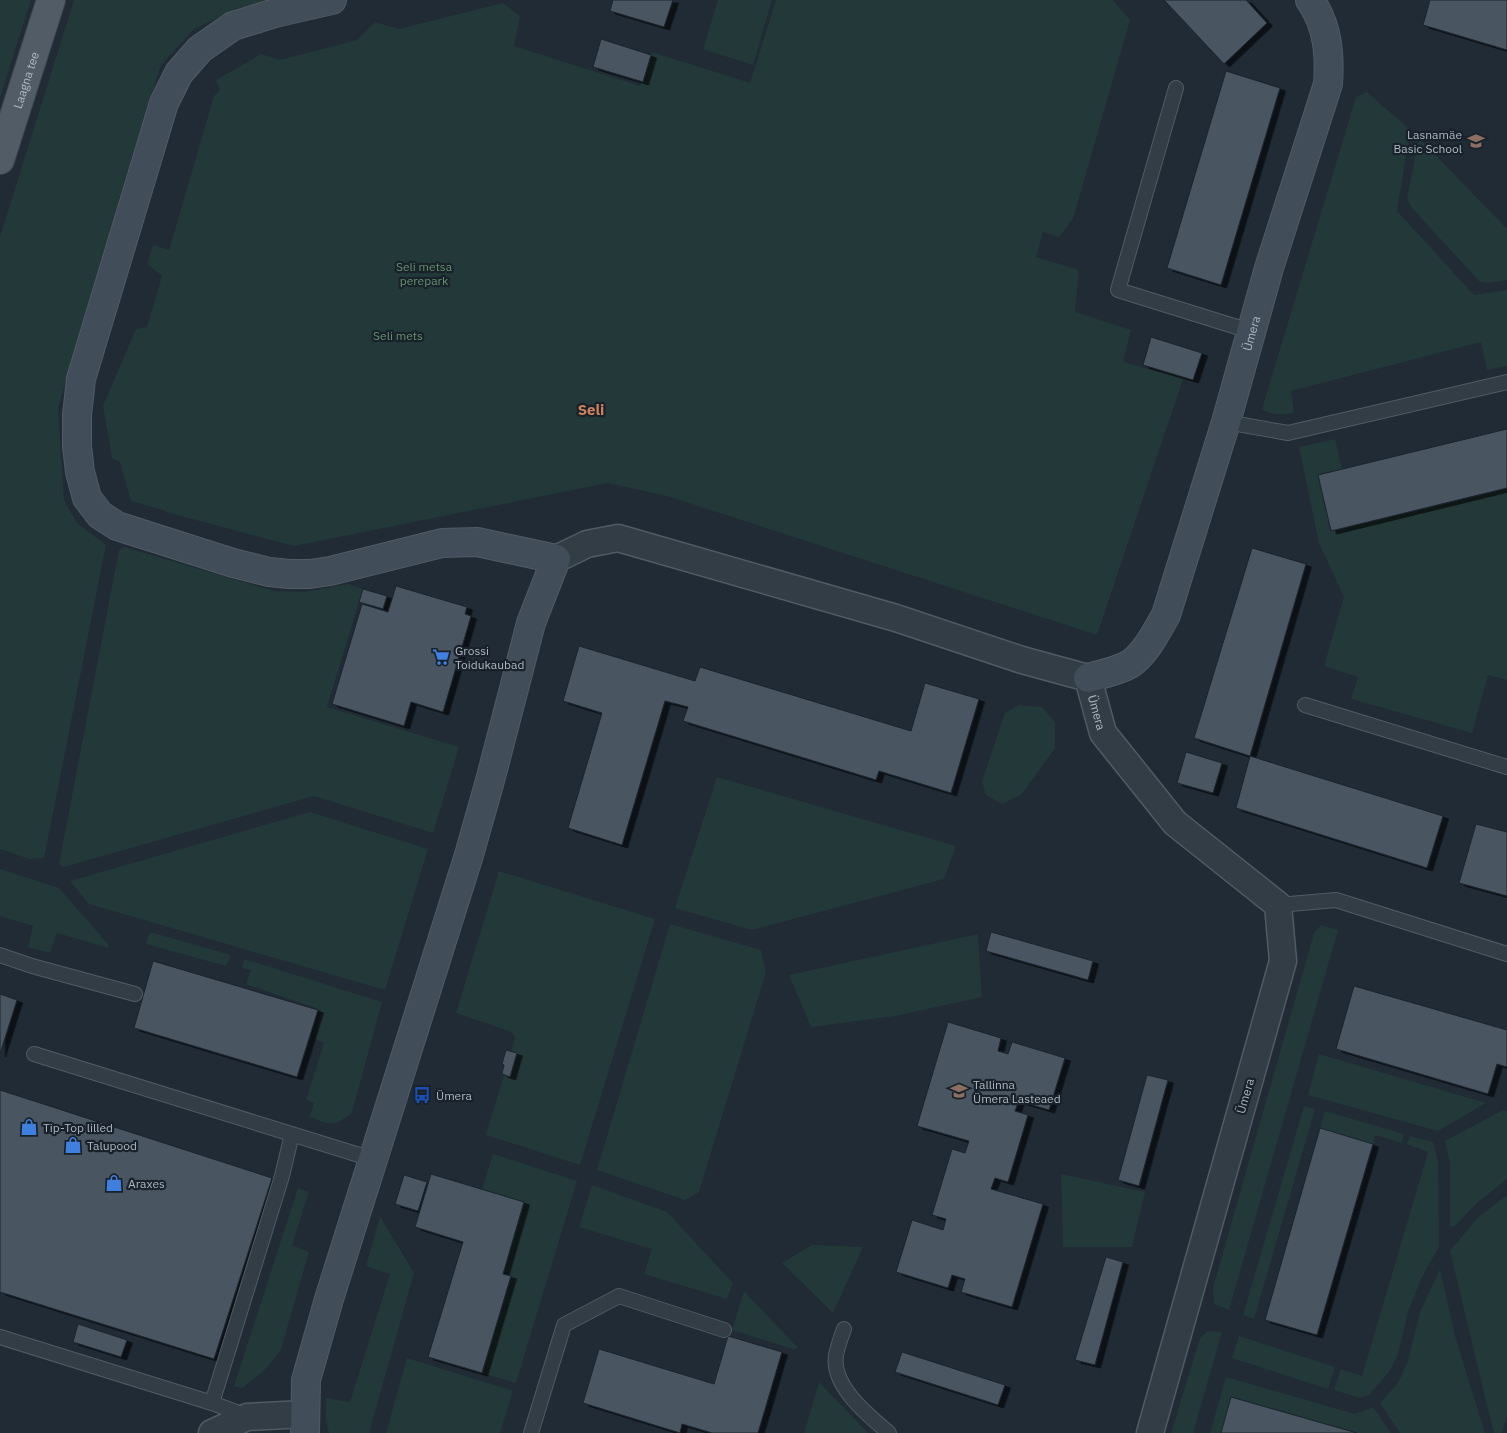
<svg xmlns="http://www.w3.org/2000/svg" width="1507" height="1433" viewBox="0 0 1507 1433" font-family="'IBM Plex Sans',sans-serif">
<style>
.green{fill:#233838}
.building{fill:#485662;stroke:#1b242d;filter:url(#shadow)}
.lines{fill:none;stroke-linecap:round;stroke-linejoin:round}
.lane-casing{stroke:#515b64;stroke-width:16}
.street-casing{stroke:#515b64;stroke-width:29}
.secondary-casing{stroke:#515b64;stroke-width:30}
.primary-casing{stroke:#3d4650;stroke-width:30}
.lane{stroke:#333d46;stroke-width:14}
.street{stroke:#333d46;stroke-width:26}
.secondary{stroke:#414d59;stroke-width:28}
.primary{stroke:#515c66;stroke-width:28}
.labels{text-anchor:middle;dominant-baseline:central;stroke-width:4.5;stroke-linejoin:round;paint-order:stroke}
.street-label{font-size:12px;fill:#adb8c3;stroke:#19222b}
.poi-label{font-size:12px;fill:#adb8c3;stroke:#19222b;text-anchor:start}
.park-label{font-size:12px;fill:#66936c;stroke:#19222b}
.quarter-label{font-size:15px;font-weight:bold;fill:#cf825c;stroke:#19222b}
</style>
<defs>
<filter id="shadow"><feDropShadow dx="5.5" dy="3" stdDeviation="0" flood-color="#0009"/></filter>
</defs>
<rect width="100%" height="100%" fill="#202b36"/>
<path class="green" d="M0,0H31L0,98Z
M74,0H272L238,8L194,29L161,65L125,179L58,408L64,500L77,523L106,545L44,858L29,859L0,849V237Z
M718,0H772L753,65L703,49Z
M776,0H1113L1130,20L1073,219L1059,237L1043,232L1036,257L1079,270L1075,312L1131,330L1123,362L1183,379L1097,635L667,496L608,483L294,546L166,512L167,511L131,501L120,462L112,458L103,406L136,329L147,327L162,276L147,264L153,245L169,250L214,96L220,90L216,80L261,54L280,60L357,40L375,22L399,29L503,3L520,16L514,46L640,86L652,52L750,83Z
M1367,92L1410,130L1397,211L1474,295L1507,290V366L1487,370L1481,342L1291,391L1294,413C1282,415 1273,416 1262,409L1356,97Z
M1419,138L1507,229V280L1489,283L1480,282L1411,207L1407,198Z
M1335,439L1342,469L1318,475L1332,531L1507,488V680L1488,675L1472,733L1351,699L1358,677L1324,666L1344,597L1319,543L1299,447Z
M124,547L274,591L304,592L348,584L363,589L327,707L459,747L433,833L314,796L64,867L59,864L119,550Z
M1019,705L1042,707L1055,722V748L1022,794L1002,804L986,795L982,782L1005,713Z
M717,777L956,846L944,879L752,930L675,908Z
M310,812L428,849L385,990L89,904L70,881Z
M0,869L59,888L108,944L109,948L57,933L50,953L28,947L33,926L0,916Z
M499,871L655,919L580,1165L486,1135L515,1038L512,1032L456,1013Z
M670,924L761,950L766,972L699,1192L685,1200L597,1170Z
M1321,925L1338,930L1229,1310L1214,1304L1213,1288L1314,933Z
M150,932L231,955L226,966L146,944Z
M978,934L982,997L895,1016L811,1027L789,975Z
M244,959L382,1002L352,1112C336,1127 329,1126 310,1116L314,1103L306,1100L324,1043L315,1039L321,1010L246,984L251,970L242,968Z
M1319,1054L1486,1103L1438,1131L1308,1095Z
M1304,1106L1315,1109L1254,1319L1243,1315Z
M1503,1110L1507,1111V1179L1478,1202L1454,1227L1450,1226V1163L1445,1141Z
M1325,1111L1404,1134L1401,1143L1375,1135L1373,1144L1320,1128Z
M1410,1136L1433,1142L1438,1161L1439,1247L1421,1279L1408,1312L1398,1354L1389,1372L1369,1395L1360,1398L1334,1390L1341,1369L1362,1376L1428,1152L1407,1144Z
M493,1154L577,1181L516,1383L482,1373L511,1276L503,1274L524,1202L482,1189Z
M1061,1174L1145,1192L1132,1247H1063Z
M592,1185L667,1212L733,1283L727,1299L644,1274L652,1249L579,1227Z
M298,1188L309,1192L292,1245L309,1252L281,1349C271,1366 257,1377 242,1388L234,1386Z
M1507,1195V1416L1502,1433H1495L1493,1430L1450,1251L1477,1218Z
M380,1216L414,1273L369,1433H329L326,1420V1398L350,1402L390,1274L366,1266Z
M812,1245L863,1247L833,1313L782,1263Z
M1440,1269L1455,1336L1485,1433H1400L1380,1403L1398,1383L1408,1361L1420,1312Z
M744,1291L798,1348L793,1349L732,1330Z
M1208,1331L1222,1332L1193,1433H1171L1200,1338Z
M1239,1336L1335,1367L1328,1389L1232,1358Z
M407,1358L513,1391L500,1433H386Z
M1226,1377L1355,1414L1373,1407L1391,1433H1357L1231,1397L1221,1433H1210Z
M819,1382L868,1433H804Z"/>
<path class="building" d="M613,0H673L664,27L610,11Z
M1164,0H1246L1267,23L1224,64Z
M1430,0H1507V50L1423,25Z
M601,39L651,55L643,82L593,67Z
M1226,71L1280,88L1221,285L1167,268Z
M1151,337L1202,353L1193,380L1143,365Z
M1507,429V488L1331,531L1318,475Z
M1252,548L1306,564L1250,756L1194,738Z
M396,586L467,607L465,614L471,616L443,712L411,702L404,726L332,704L362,604L388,612Z
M363,589L387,596L383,609L359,602Z
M579,646L695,681L700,667L911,731L925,683L979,699L951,793L879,771L876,780L683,721L688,707L665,701L622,845L568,828L602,713L563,701Z
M1186,752L1222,763L1213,793L1177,783Z
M1250,756L1443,816L1427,868L1236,808Z
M1476,824L1507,832V896L1459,883Z
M991,932L1093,961L1088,980L986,951Z
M153,961L318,1010L297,1077L134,1028Z
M1354,986L1507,1030V1067L1497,1064L1488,1094L1336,1049Z
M0,994L17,1000L0,1054Z
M948,1022L1001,1038L998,1051L1008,1054L1012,1042L1065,1058L1049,1110L1019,1101L1015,1111L1028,1115L1008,1182L995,1178L991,1189L1043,1204L1012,1307L961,1292L965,1279L952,1275L948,1288L896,1272L912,1220L943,1230L946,1219L932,1215L952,1149L965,1153L969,1141L917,1126Z
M506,1050L517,1053L510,1077L502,1074L504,1065L502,1064Z
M1147,1075L1168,1080L1139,1186L1118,1180Z
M0,1090L272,1178L214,1359L0,1292Z
M1320,1128L1373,1144L1317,1335L1265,1320Z
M431,1174L524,1202L503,1274L511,1276L482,1373L428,1357L463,1242L415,1227Z
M404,1175L427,1182L418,1211L395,1204Z
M1106,1257L1123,1262L1095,1365L1075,1360Z
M78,1324L127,1340L121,1357L73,1342Z
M728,1336L782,1352L758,1433H712L682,1424L680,1433L583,1403L599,1349L714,1384Z
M902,1352L1005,1385L998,1405L895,1372Z
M1231,1397L1357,1433H1221Z"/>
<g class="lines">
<g class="lane-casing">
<path id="lane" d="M1176,88L1118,290L1253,332
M1226,422L1288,433L1507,382
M1305,705L1507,767
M1278,905L1336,900L1507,954
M0,955L32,966L135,994
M34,1054L372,1159
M844,1329C841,1337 838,1346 836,1355C831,1386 868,1415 889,1433
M0,1337L212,1403L247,1416
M212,1403L282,1176L292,1134
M531,1433L564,1325L619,1296L724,1330"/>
</g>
<g class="street-casing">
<g id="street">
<path id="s1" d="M556,559L587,544L618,538L896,618L1022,660L1088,678L1103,733L1175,823L1278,905L1283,961L1150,1433"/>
<path d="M212,1433L247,1417L305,1414"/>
</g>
</g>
<g class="secondary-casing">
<g id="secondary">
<path id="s2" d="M1088,678C1102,674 1118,671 1130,664C1146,653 1156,632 1166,615L1226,422L1269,268L1328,84C1330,54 1328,26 1310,0"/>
<path d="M305,1433L306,1380L329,1299L469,855L491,777L531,623L556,559L477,542L442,543L330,571L310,574H289L269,572L233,563L117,526L100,515L87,498L80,472L77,446V415L81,379L164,103L179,73L200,49L233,26L275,13L332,0"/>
</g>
</g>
<g class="primary-casing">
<g id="primary">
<path id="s3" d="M0,160L51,0"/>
</g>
</g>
<use href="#lane" class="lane"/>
<use href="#street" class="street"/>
<use href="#secondary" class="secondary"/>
<use href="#primary" class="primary"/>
</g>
<defs>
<g id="school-bare" transform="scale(1.35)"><path d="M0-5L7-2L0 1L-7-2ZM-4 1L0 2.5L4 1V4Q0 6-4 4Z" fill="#8d6e63" stroke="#19222b" stroke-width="2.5" paint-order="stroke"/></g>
<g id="supermarket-bare" transform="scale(1.35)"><path d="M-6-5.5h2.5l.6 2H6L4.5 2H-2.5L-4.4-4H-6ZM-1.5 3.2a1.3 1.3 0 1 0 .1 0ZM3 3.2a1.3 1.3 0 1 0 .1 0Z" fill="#3f7fe0" stroke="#19222b" stroke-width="2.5" paint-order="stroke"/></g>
<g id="bus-bare" transform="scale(1.35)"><path d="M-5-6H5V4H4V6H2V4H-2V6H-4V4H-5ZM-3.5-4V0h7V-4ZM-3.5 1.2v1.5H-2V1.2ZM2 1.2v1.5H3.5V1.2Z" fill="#1a4fb4" stroke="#19222b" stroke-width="2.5" paint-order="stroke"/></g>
<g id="shop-bare" transform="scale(1.35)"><path d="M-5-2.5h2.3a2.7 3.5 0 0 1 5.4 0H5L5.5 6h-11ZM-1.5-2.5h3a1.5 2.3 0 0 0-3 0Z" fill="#3f7fe0" stroke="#19222b" stroke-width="2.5" paint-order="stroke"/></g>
</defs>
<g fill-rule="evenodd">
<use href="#school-bare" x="1476" y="141"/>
<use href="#supermarket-bare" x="441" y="657"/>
<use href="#school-bare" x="959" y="1091"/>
<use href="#bus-bare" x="422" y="1095"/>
<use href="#shop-bare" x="29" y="1127"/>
<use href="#shop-bare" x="73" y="1145"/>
<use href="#shop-bare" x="114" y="1183"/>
</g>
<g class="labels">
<g class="street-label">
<text stroke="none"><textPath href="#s3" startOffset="84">Laagna tee</textPath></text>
<text stroke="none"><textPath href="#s2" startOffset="400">Ümera</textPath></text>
<text stroke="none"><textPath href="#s1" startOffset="592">Ümera</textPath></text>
<text transform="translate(1245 1096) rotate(-74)">Ümera</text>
</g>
<g class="poi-label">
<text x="1462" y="134" text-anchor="end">Lasnamäe<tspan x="1462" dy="14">Basic School</tspan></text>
<text x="455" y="650">Grossi<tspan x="455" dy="14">Toidukaubad</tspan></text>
<text x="973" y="1084">Tallinna<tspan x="973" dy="14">Ümera Lasteaed</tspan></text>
<text x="436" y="1095">Ümera</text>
<text x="43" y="1127">Tip-Top lilled</text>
<text x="87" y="1145">Talupood</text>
<text x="128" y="1183">Araxes</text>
</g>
<g class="park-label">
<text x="424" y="266">Seli metsa<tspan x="424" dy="14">perepark</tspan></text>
<text x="398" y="335">Seli mets</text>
</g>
<g class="quarter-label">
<text x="591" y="409">Seli</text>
</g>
</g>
</svg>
